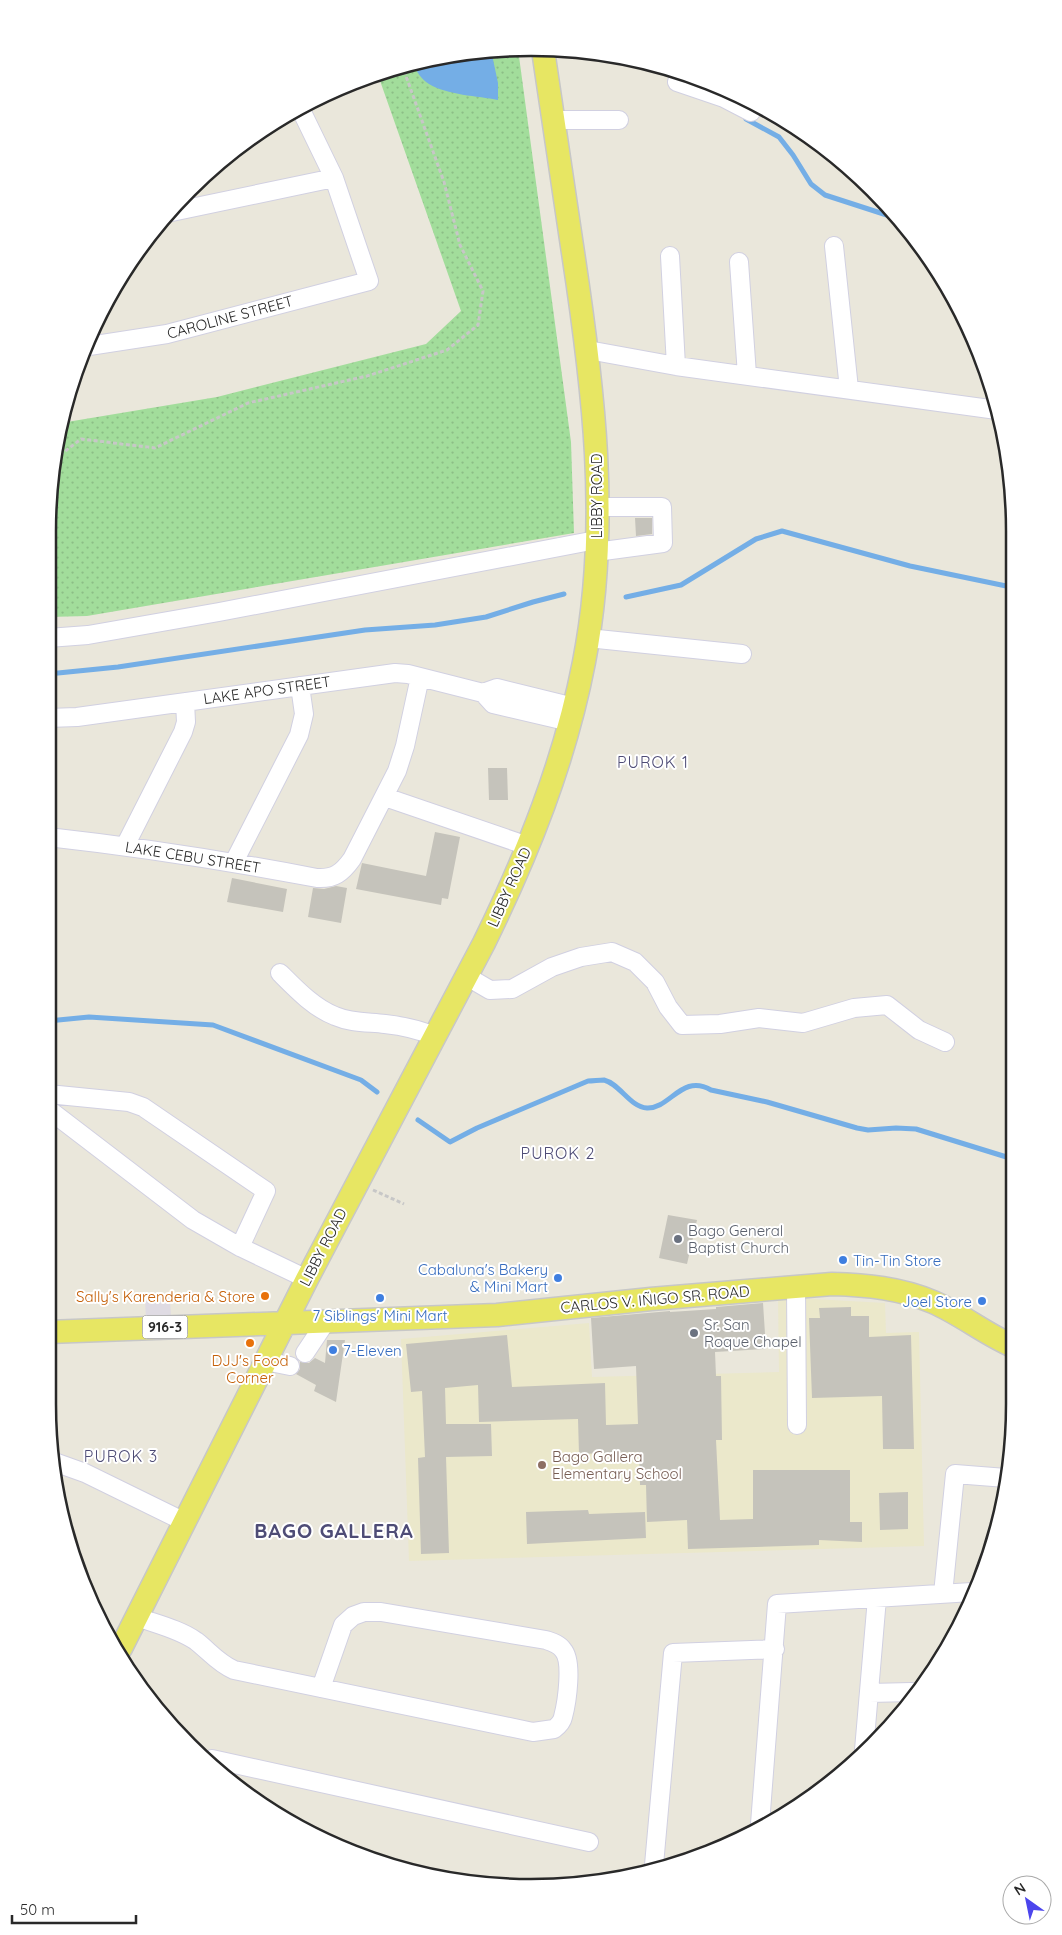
<svg xmlns="http://www.w3.org/2000/svg" width="1062" height="1935" viewBox="0 0 1062 1935" font-family="Quicksand,sans-serif">
<style>
.industrial{fill:#dfdbe3}
.education{fill:#ebe8cb}
.green{fill:url(#green-dots)}
.water{fill:#74aee6}
.lines{fill:none;stroke-linecap:round;stroke-linejoin:round}
.stream{stroke:#74aee6;stroke-width:5}
.building{fill:#c5c3bb}
.minor-casing{stroke:#d1d0e1;stroke-width:20}
.major-casing{stroke:#c7c7c7;stroke-width:25}
.path{stroke:#c7c7c7;stroke-width:3;stroke-dasharray:4 2.5;stroke-linecap:butt}
.minor{stroke:#fff;stroke-width:18}
.major{stroke:#e7e663;stroke-width:22}
.worship-dot{fill:#6b7280;stroke:#fff;stroke-width:2}
.shop-dot{fill:#3f7fe0;stroke:#fff;stroke-width:2}
.food-dot{fill:#e8710a;stroke:#fff;stroke-width:2}
.education-dot{fill:#8d6e63;stroke:#fff;stroke-width:2}
.labels{text-anchor:middle;dominant-baseline:central;stroke-width:4;stroke-linejoin:round;paint-order:stroke}
.shield{fill:#fff;stroke:#696969;stroke-width:1}
.shield-label{font-size:14px;font-weight:bold;fill:#292929}
.street-label{font-size:15px;fill:#292929;stroke:#fff}
.worship-label{font-size:15px;fill:#5b616d;stroke:#fff;text-anchor:start}
.shop-label{font-size:15px;fill:#366cbe;stroke:#fff;text-anchor:start}
.food-label{font-size:15px;fill:#c56008;stroke:#fff;text-anchor:end}
.education-label{font-size:15px;fill:#785e54;stroke:#fff;text-anchor:start}
.neighbourhood-label{font-size:16px;letter-spacing:1px;fill:#4e4c76;stroke:#fff}
.district-label{font-size:20px;font-weight:bold;letter-spacing:1px;fill:#4e4c76;stroke:#fff}
.rim{fill:none;stroke:#292929;stroke-width:2.5}
</style>
<defs>
<pattern id="green-dots" width="8" height="8" patternUnits="userSpaceOnUse" patternTransform="scale(1.25)"><rect width="8" height="8" fill="#a2dd9b"/><path d="M2 2h.1M6 6h.1" fill="none" stroke="#8cbe86" stroke-width="1.8" stroke-linecap="round"/></pattern>
</defs>
<rect width="100%" height="100%" fill="#eae7db"/>
<path class="industrial" d="M170,1299L171,1317L146,1319L145,1301Z"/>
<path class="education" d="M796,1298L885,1303L886,1333L919,1332L924,1546L409,1561L401,1339L589,1323L592,1377L779,1372L778,1299Z"/>
<path class="green" d="M499,49H518L571,442L574,533L87,616L48,617L49,500L61,423L217,397L426,344L461,311L378,75L406,64Z"/>
<path class="water" d="M491,50L498,83V100C478,96 447,95 429,84C421,79 416,71 413,63Z"/>
<g class="lines">
<path class="stream" d="M746,119L779,137L793,155L811,184L825,195L896,218
M626,597L681,585L756,539L782,531L910,566L1011,587
M48,674L118,667L365,630L435,625L486,617L533,602L564,594
M48,1021L89,1017L213,1025L361,1080L377,1092
M418,1120L450,1142L477,1128L588,1081C593,1081 599,1080 604,1080C620,1084 630,1107 647,1108C670,1109 682,1073 711,1090L767,1102L857,1128L868,1130L896,1128L916,1129L1013,1159"/>
</g>
<path class="building" d="M635,518H652V534L636,536Z
M488,768H507L508,800H489Z
M435,832L460,837L448,899L442,898L441,905L356,889L362,863L426,876Z
M232,878L287,889L283,912L227,902Z
M336,886L347,888L341,923L308,917L313,888L324,889Z
M668,1215L697,1220L687,1264L659,1258Z
M763,1303L766,1349L715,1352L716,1376H721L722,1440H716L720,1520L753,1519V1470H850V1522H862V1542L819,1540V1545L688,1549L687,1520L647,1522L646,1485H640L639,1452L579,1454L578,1419L479,1422L478,1385L445,1388L446,1424H491L492,1456L446,1457L449,1553L421,1554L418,1458L425,1457L422,1391L411,1392L406,1344L507,1335L512,1387L605,1383L606,1425L638,1424L636,1366L594,1369L591,1318L670,1311V1312L716,1309V1307Z
M851,1307V1316H869V1337L911,1335L914,1449H883L882,1396L812,1398L809,1318H820L819,1308Z
M327,1340H345L336,1402L314,1391L316,1385L296,1374L300,1369V1362L309,1363L315,1358L325,1363Z
M908,1492V1529L880,1530L879,1493Z
M588,1510L589,1514L645,1512L646,1538L527,1544L526,1512Z"/>
<g class="lines">
<g class="minor-casing">
<path id="minor" d="M682,72L677,82L724,98L751,112
M553,120H619
M167,213L334,178
M834,246L849,389
M670,256L676,366
M739,262L747,375
M89,346L167,334L369,281L334,178L300,108
M588,350L676,366L997,410
M596,552L663,543L662,507H597
M48,638L88,635L219,612L596,540
M588,638L742,654
M483,693L493,704L570,722
M48,718L77,717L395,673L408,674L483,693L497,688L574,707
M385,797L528,846
M48,837C138,847 228,861 317,878C334,879 342,873 352,859L397,771L405,746L420,677
M125,846L183,732L186,722L185,702
M234,862L299,735L304,714L300,686
M280,973C296,989 314,1008 335,1016C351,1023 368,1022 385,1024C403,1026 418,1029 434,1036
M466,976L490,990L512,989L552,967L581,957L612,952L635,962L655,982L668,1007L682,1025L720,1024L759,1018L803,1023L854,1008L887,1005L919,1030L945,1042
M48,1094L129,1102L143,1107L266,1191L240,1247
M48,1109L193,1220L240,1247L307,1279
M796,1286L797,1425
M305,1353L325,1323
M265,1361L290,1366
M57,1463L85,1473L185,1522
M943,1594L955,1474L1006,1478
M137,1617C156,1624 179,1629 196,1641C209,1651 218,1663 234,1670L533,1732L554,1729C558,1726 562,1722 563,1717C567,1702 573,1661 563,1650C559,1644 552,1642 546,1640L381,1612H364L353,1616L343,1625L321,1688
M869,1693L912,1692
M864,1750L877,1598
M212,1759L589,1842
M760,1824L777,1604L972,1592
M654,1865L673,1653L775,1649"/>
</g>
<g class="major-casing">
<path id="major" d="M48,1332L497,1315L651,1299L832,1284C866,1285 900,1288 933,1302C961,1314 985,1334 1013,1346
M121,1648L307,1279L484,943C528,853 565,761 584,662C611,524 593,383 572,246C562,181 553,115 543,50"/>
</g>
<path class="path" d="M55,459L81,439L155,448L248,403L367,376L447,350L478,325L483,291L460,245L444,182L402,65
M373,1190L404,1204"/>
<use href="#minor" class="minor"/>
<use href="#major" class="major"/>
</g>
<g class="worship-dot">
<circle cx="678" cy="1239" r="5"/>
<circle cx="694" cy="1333" r="5"/>
</g>
<g class="shop-dot">
<circle cx="843" cy="1260" r="5"/>
<circle cx="558" cy="1278" r="5"/>
<circle cx="380" cy="1298" r="5"/>
<circle cx="982" cy="1301" r="5"/>
<circle cx="333" cy="1350" r="5"/>
</g>
<g class="food-dot">
<circle cx="265" cy="1296" r="5"/>
<circle cx="250" cy="1343" r="5"/>
</g>
<circle class="education-dot" cx="542" cy="1465" r="5"/>
<g class="labels">
<rect class="shield" x="142.5" y="1315.5" width="45" height="23" rx="4"/>
<g class="shield-label">
<text x="165" y="1327">916-3</text>
</g>
<g class="street-label">
<text transform="translate(230 317) rotate(-15)">CAROLINE STREET</text>
<text transform="translate(596 496) rotate(-90)">LIBBY ROAD</text>
<text transform="translate(267 690) rotate(-8)">LAKE APO STREET</text>
<text transform="translate(193 857) rotate(9)">LAKE CEBU STREET</text>
<text transform="translate(509 887) rotate(-66)">LIBBY ROAD</text>
<text transform="translate(323 1247) rotate(-63)">LIBBY ROAD</text>
<text transform="translate(655 1299) rotate(-5)">CARLOS V. IÑIGO SR. ROAD</text>
</g>
<g class="worship-label">
<text x="688" y="1230">Bago General<tspan x="688" dy="17">Baptist Church</tspan></text>
<text x="704" y="1324">Sr. San<tspan x="704" dy="17">Roque Chapel</tspan></text>
</g>
<g class="shop-label">
<text x="853" y="1260">Tin-Tin Store</text>
<text x="548" y="1269" text-anchor="end">Cabaluna's Bakery<tspan x="548" dy="17">&amp; Mini Mart</tspan></text>
<text x="972" y="1301" text-anchor="end">Joel Store</text>
<text x="380" y="1315" text-anchor="middle">7 Siblings' Mini Mart</text>
<text x="343" y="1350">7-Eleven</text>
</g>
<g class="food-label">
<text x="255" y="1296">Sally's Karenderia &amp; Store</text>
<text x="250" y="1360" text-anchor="middle">DJJ's Food<tspan x="250" dy="17">Corner</tspan></text>
</g>
<g class="education-label">
<text x="552" y="1456">Bago Gallera<tspan x="552" dy="17">Elementary School</tspan></text>
</g>
<g class="neighbourhood-label">
<text x="653" y="762">PUROK 1</text>
<text x="558" y="1153">PUROK 2</text>
<text x="121" y="1456">PUROK 3</text>
</g>
<g class="district-label">
<text x="334" y="1530">BAGO GALLERA</text>
</g>
</g>
<path d="M0 0H1062V1935H0ZM531 56H531A475 475 0 0 1 1006 531V1404A475 475 0 0 1 531 1879H531A475 475 0 0 1 56 1404V531A475 475 0 0 1 531 56Z" fill="#fff" fill-rule="evenodd"/>
<path class="rim" d="M531 56H531A475 475 0 0 1 1006 531V1404A475 475 0 0 1 531 1879H531A475 475 0 0 1 56 1404V531A475 475 0 0 1 531 56Z"/>
<g transform="translate(1027 1900) rotate(327)"><circle r="24" fill="#ffffff" stroke="#a9a9a9"/>
<path d="M0-4L9 19L0 12L-9 19Z" fill="#4c45ed"/>
<text y="-8" font-size="14" font-weight="bold" text-anchor="middle" fill="#292929">N</text>
</g>
<path d="M12 1915v8h124v-8" fill="none" stroke="#292929" stroke-width="2.5"/>
<text x="20" y="1915" font-size="15" fill="#292929" stroke="#ffffff" stroke-width="4" paint-order="stroke">50 m</text>
</svg>
